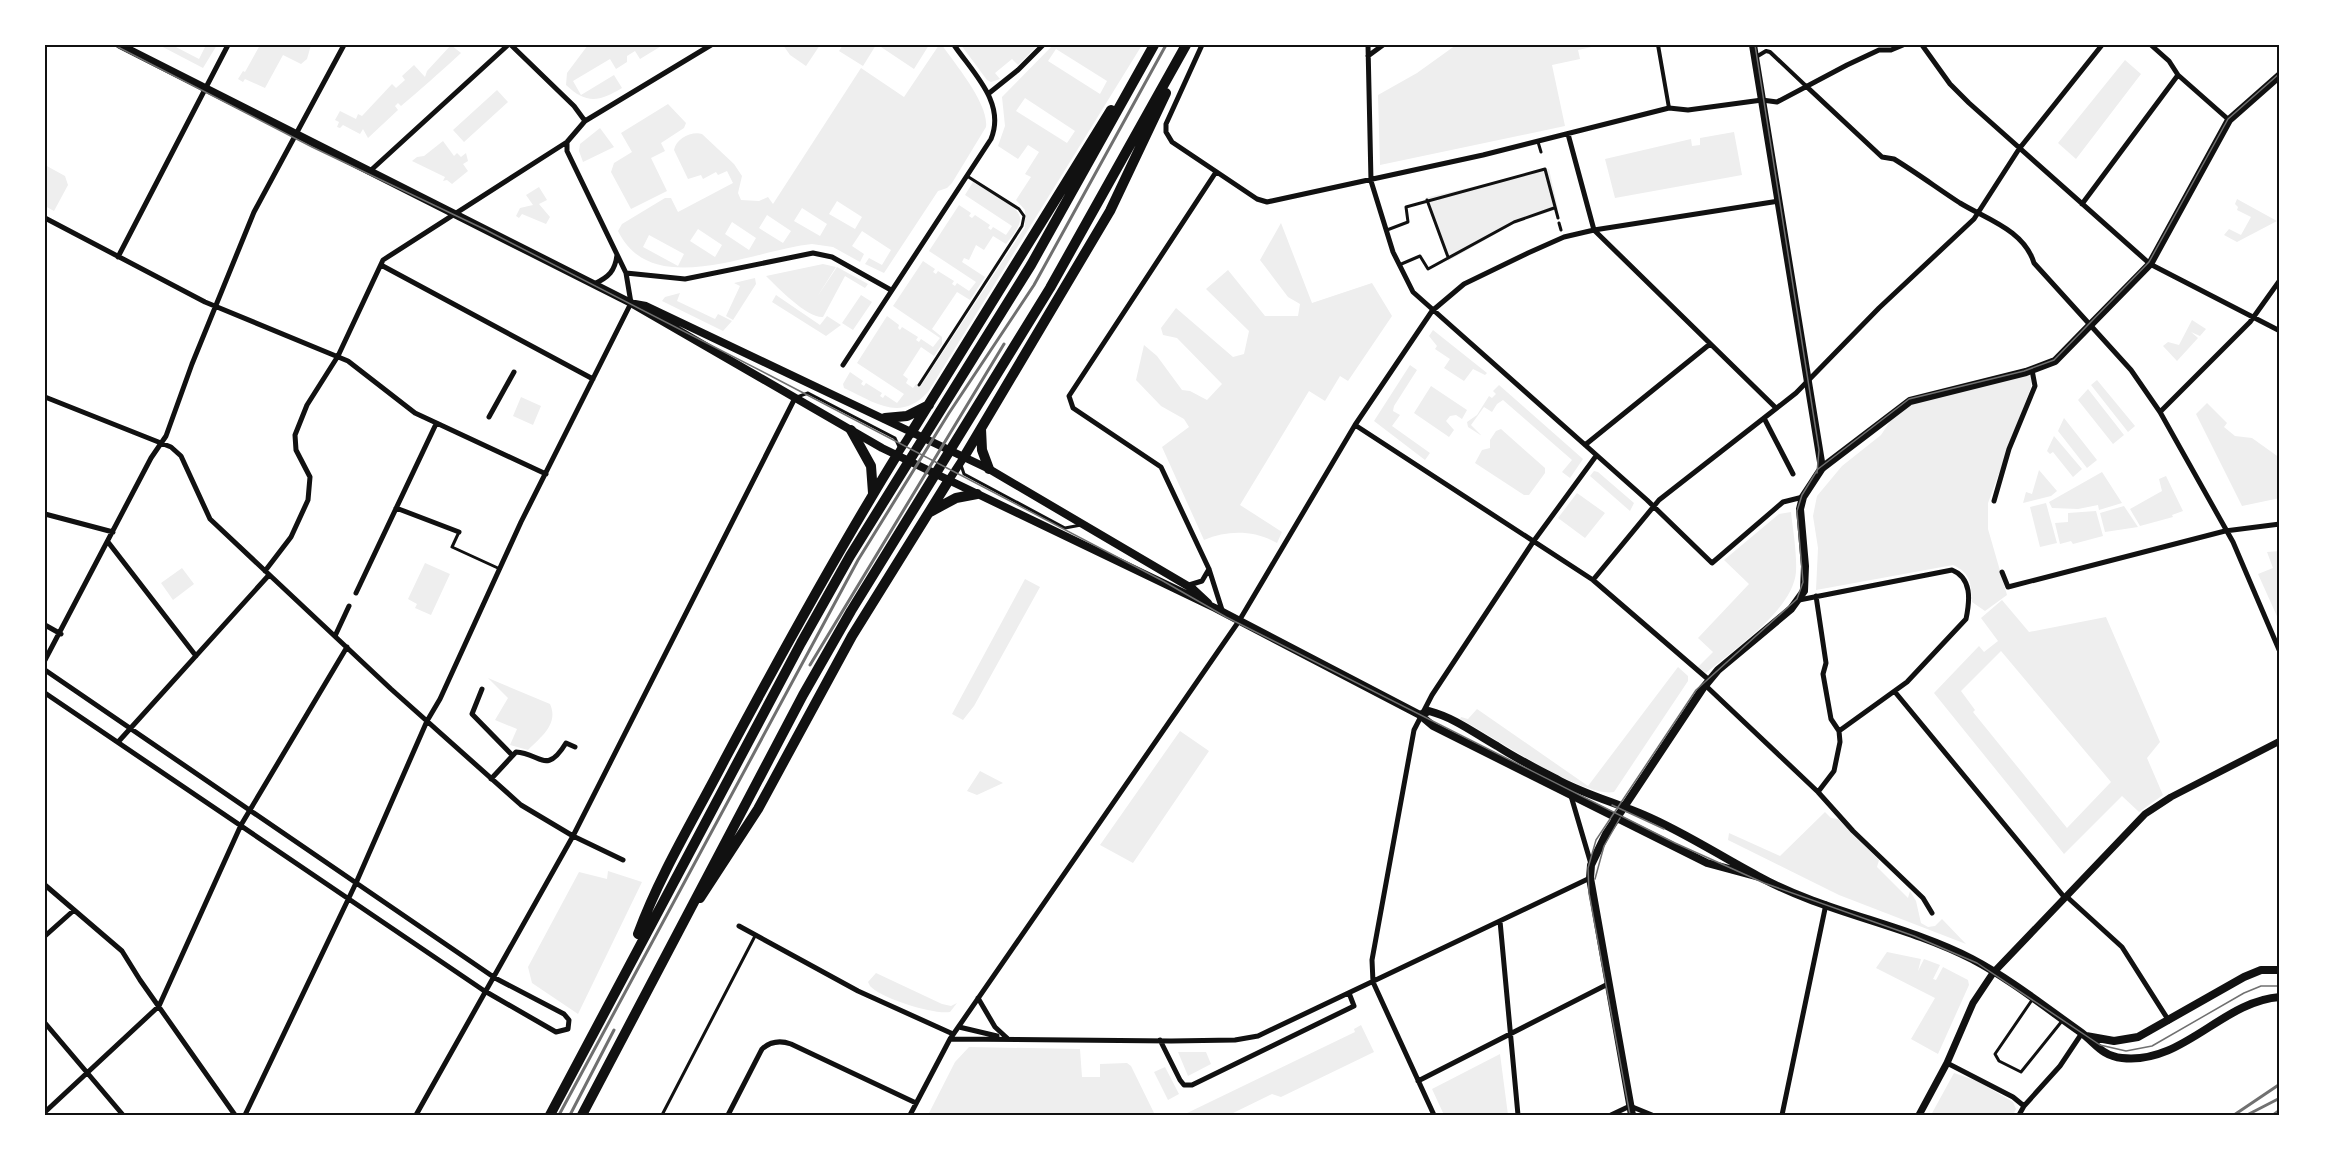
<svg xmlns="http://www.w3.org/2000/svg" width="2325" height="1160" viewBox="0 0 2325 1160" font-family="'Nunito Sans',sans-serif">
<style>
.green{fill:#eee;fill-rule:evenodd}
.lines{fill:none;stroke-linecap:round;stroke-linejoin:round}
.service{stroke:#111;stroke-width:3}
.pedestrian{stroke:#111;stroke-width:4}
.minor{stroke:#111;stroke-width:5}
.tertiary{stroke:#111;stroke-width:7}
.secondary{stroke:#111;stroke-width:8}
.motorway{stroke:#111;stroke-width:10}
.tram{stroke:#707070;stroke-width:1.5}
.rail{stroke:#707070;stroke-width:3}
.neatline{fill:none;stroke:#111;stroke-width:2}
</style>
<rect width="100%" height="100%" fill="#fff"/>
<path class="green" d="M159,45H172L199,59L206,45H217L203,68Z
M260,45H311L307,59L301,64L283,55L265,88L245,79L243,82L238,79L243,71L245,72Z
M451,45L461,53C438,74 420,90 401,106L398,103L395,106L398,110L368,138L363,129L360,134L343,125L340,128L337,127L339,122L335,120L340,111L356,119L358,114L362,116L392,84L396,88L405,80L402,76L414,65L425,77L427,71Z
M588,45H663L640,59L635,51L627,56V62L616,69L610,59L573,81L581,95L614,75L622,88C599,102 586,104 566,85L567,73Z
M783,45H820L806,66L790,55Z
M843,45H876L863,66L839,51Z
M878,45H929L914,69Z
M939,45H942C955,64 989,104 986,127L952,183L947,188L938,191L884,273L865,264L869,258L882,265L891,250L862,231L852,246L864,254L860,262L833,247L812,244C753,250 652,301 618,231L622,224L665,198H671L678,212L733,183L727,171L718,175L716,172L703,179L701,175L688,179L674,150C676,139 691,131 702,134L734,164L742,176L738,193L741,200L759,201L768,197L773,204L861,68L904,97ZM837,201L862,217L855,229L829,214ZM802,208L827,224L820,236L794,221ZM767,215L791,231L783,243L759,228ZM732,222L756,238L749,250L725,234ZM698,229L722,245L715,257L690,241ZM649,235L684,254L678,266L643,247Z
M961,45H1038L1018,65L1012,59L995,73L1000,79L991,82L987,80Z
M1053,45H1142L928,392C900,422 876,403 844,388L843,384L850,372L863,381L861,384L864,386L866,383L882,393L880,396L883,398L885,395L897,403L904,394L857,363L887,316L899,325L898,328L900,330L902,327L918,337L916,340L919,342L921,339L933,347L940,338L893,306L923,261L935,269L933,272L936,274L938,271L954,281L952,284L955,286L957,283L969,291L976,282L929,251L959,205L971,213L969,216L972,218L975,215L990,225L988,228L991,230L993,227L1006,235L1012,226L965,195L973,182C984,189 1021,206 1020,219C1020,228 1011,237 1006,244L993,236L984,250L976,245L969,260L964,258L962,262L985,277L970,300L957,292L932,329L942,337V344L934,356L921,347L903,375L908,379L906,383L913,388L916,384L920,387L1025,227V210L1016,200L1031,177L1025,174L1039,152L1028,145L1018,159L998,146L1005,126L1002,97ZM1056,49L1107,81L1100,94L1048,61ZM1025,98L1075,131L1067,143L1016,111Z
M1456,45L1596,46L1578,50L1580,59L1552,65L1565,126L1380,165L1378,95L1417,73Z
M2125,60L2141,74L2076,159L2058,143Z
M497,90L508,102L464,142L453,130Z
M668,104L686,123L684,128L661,143L665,151L651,158L667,191L631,209L611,172L614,163L632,152L621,133Z
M600,128L614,147L583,162L579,151L580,144Z
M1734,132L1742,175L1615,198L1605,159L1691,139L1692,146L1700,145V138Z
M443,141L454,156L457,153L461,157L466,153L468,161L463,164L468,171L452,184L447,180L443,181L445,177L412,161L417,157L424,156Z
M45,165L65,176L68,185L54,211L45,206Z
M1549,169L1558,209L1515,223L1448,261L1425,198Z
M539,187L547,200L539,204L550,217L546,224L522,214L519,218L516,216L520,208L533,205L526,195Z
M2237,199L2277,221L2237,242L2224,235L2229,229L2241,235L2251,217L2237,210L2238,207L2235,204Z
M1281,223L1312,303L1372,283L1392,316L1348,381L1340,376L1325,401L1309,391L1240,505L1282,532L1277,543C1254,530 1228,530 1204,540L1162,447L1189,427L1184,419L1161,406L1136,380L1144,345L1157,356L1182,390L1190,391L1207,400L1222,384L1177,338L1163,335L1161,328L1176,308L1233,357L1244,354L1249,331L1206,289L1228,270L1265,316H1298L1300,304L1288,297L1260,260Z
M823,264L836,267L817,297L837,267L868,284L865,288L845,276L823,317C807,318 777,287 766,276Z
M755,278L756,284L733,320L726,316L740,286L734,283Z
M680,293L677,301L715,319L718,314L732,321L723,331L662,301L665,297Z
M776,295L820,325L827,316L841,325L826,336L772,302Z
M861,295L872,302L853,330L842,323Z
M2192,320L2206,329L2200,336L2191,332L2198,338L2177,361L2163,346L2168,342L2179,345Z
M1433,330L1487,373L1485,375L1473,369L1464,381L1444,368L1450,359L1435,349L1437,346L1429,336Z
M1410,365L1417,370L1394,406L1393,411L1400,415L1392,426L1430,453L1425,460L1374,421Z
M2027,373L2032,376L2031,387L1988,503V529L2007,595L1985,611L1972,602C1971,584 1971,573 1953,565L1816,590L1818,548L1813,516L1817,496L1842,466L1881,435L1899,408L1911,402Z
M2097,380L2135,426L2128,432L2091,385Z
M1499,385L1583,459L1570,478L1562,472L1572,460L1503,400L1497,404L1492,412L1484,407L1471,425L1482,436L1468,427L1467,422L1477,415L1489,396L1492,398L1496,394L1493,391Z
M1431,386L1467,410L1462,419L1456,415L1450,416L1446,421L1454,430L1449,437L1414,413Z
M2088,389L2124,435L2113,444L2078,400Z
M521,397L541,406L533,425L513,416Z
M2207,403L2227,423L2224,427L2235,436L2252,438L2280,458V498L2242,506L2196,414Z
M2064,418L2097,460L2087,468L2058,431Z
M1501,429L1545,468V473L1529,495H1524L1475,463L1482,450L1490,448V440L1496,431Z
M2054,436L2082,469L2073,477L2053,452L2050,454L2047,451Z
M2039,470L2057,491L2051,496L2023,503L2026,492L2032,494Z
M1594,471L1598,472L1634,503L1630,511L1590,476Z
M2102,472L2122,503L2099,510L2098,505L2078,509L2052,508L2049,502Z
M2166,476L2183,511L2172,515L2173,517L2140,526L2130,509L2162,491L2159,479Z
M1577,493L1605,513L1585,538L1558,518Z
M2046,503L2057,543L2040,547L2030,507Z
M2124,506L2138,527L2105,532L2100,513Z
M2096,511L2103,536L2073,544L2071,541L2060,544L2055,523L2068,522V513Z
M1791,512C1793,531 1797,552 1796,572C1793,610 1734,649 1706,673L1698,667L1713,652L1698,638L1749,584L1724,560L1779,514Z
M2280,551V623L2258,574L2273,568L2267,552Z
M425,563L450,574L431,615L415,608L417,604L408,599Z
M182,568L194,584L173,600L161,583Z
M1025,579L1040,587L974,706L963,720L952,714Z
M2002,600L2029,632L2106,617L2160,742L2147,758L2163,795L2139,812L2122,796L2064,854L1934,693L1979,646L1984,652L1998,641L1981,618ZM2001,651L2111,782L2067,828L1973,712L1975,710L1961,691Z
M1678,667L1688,676V681L1614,792C1582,798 1493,736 1460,719L1461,717L1468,719L1477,709L1588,786Z
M488,678L550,704C559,724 541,737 528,750L510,745L517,729L495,720L508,698Z
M1180,731L1209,751L1133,863L1100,845Z
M980,771L1003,783L977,795L967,791Z
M1825,812L1831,818L1838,819L1879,860L1877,867L1908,898L1910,891L1916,901L1921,923L1928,927L1935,926L1942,919L1966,944L1839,895L1728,840L1729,833L1780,856Z
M608,871L642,882L578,1014L532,983L528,967L579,872L607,879Z
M1887,952L1921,959L1918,971L1924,959L1940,965L1933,979L1936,980L1943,967L1968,980L1969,985L1938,1054L1911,1039L1935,998L1876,968Z
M876,973L942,1004L951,1006L957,1003L950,1012C934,1015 880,998 870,986L868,982Z
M1361,1025L1374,1052L1281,1097L1272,1094L1229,1115H1183L1355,1032L1354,1029Z
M969,1047L1080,1049L1082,1077H1100V1064L1127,1063L1131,1066L1155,1115H928L955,1062Z
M1178,1052H1206L1211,1064L1188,1076Z
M1500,1054L1508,1115H1444L1432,1089Z
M1165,1067L1179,1094L1168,1100L1154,1072Z
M1954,1073L1977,1081L2013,1102L2016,1109L2013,1115H1931Z"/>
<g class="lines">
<path class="service" d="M1538,142L1541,152
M1545,169L1558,218
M1427,200L1448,257
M1559,223L1561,230
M1387,230L1408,222L1406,207L1545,169
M1399,265L1420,256L1428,269L1514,222L1554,208
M919,385L1022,226L1024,216L1019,209L967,176
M797,397L808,393L895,438L900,449
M961,465L964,474L1065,528L1081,525
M459,532L452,547L500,569
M2032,1000L1995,1054L1999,1061L2021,1072L2062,1021
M662,1115L755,936"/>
<path class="pedestrian" d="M1658,45L1669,108
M1756,57L1766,51L1770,52L1806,86"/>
<path class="minor" d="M511,45L574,106L585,121
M1202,45L1166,124V132L1172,142L1257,199L1267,202L1483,155L1669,108L1688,110L1762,100L1777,102L1847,65L1879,50H1891L1903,45
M1368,45L1371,181L1393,252L1413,292L1647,500L1712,563L1783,502L1803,497
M1922,45L1950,84L1969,103L2150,264L2280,331
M2151,45L2169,61L2178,75L2229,120
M1368,56L1383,45
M1806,86L1882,157L1894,159C1917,173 1937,188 1960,203C1986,219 2024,230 2034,263L2131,370L2160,412L2233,542L2280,652
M988,94L1018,70L1043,45
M1568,134L1594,230L1776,408
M369,172L508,45
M1216,172L1069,396L1073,408L1161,467L1209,569L1223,613
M2082,204L2178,75
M45,218L205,302L348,361L415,413L546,474
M118,257L228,45
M381,265L593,379
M626,273L685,279L813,253L832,257L891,290
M594,284C609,277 615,271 617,255
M843,365L991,139C1006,103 973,73 954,45
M45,397L171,447L181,456L210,519L391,689L521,805L573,836L623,860
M2160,412L2250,322L2280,280
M489,417L514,372
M1764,418L1793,474
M1355,425L1593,580L1709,680
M1585,445L1710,344
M1994,501L2009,449L2035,386L2032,370
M396,508L459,532
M45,514L113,532
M108,542L196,656
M265,571L291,537L308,500L310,477L296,450L295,435L307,405L338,356L383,260L567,142L585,121L711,45
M2002,572L2008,587L2225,531L2280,524
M1593,580L1659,500L1796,393L1879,308L1974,219L2019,149L2102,45
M1189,585L1202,581L1209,569
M356,593L436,424
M1816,596L1826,663L1823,674L1831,719L1839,731L1840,742L1834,771L1818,792
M1799,600L1952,570C1972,578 1970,600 1966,619L1907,682L1839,731
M45,625L61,634
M335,636L349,606
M45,660L151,458L166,436L192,364L254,212L344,45
M45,670L495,978L564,1014L569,1020L568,1029L556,1032L483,990L45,693
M1705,685L1818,792L1853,831L1923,898L1932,913
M482,689L472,714L512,755
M1895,692L2065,898
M119,741L269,575
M491,779L516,752C540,753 546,776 566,743L575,747
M1571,796L1591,864
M45,885L122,951L140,980L235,1115
M2066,896L2122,947L2169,1021
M1500,921L1518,1115
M739,926L858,991L953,1034
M45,936L73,911
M978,998L995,1027L1007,1038
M45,1023L123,1115
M959,1027L997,1036
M950,1039L1171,1041L1235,1040L1258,1036L1590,878
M1160,1040L1180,1080L1184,1085H1192L1354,1006L1349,993
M1947,1063L2013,1097L2024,1106L2019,1115
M1418,1081L1608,984
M2024,1106L2060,1066L2082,1033
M45,1112L159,1006L241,825L347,647
M245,1115L356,883L427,721L440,699L521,522L631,303L626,273L567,151V142
M416,1115L573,836L795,398
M728,1115L762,1049C771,1041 780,1040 791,1044L916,1103
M910,1115L950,1039L1239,621L1355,425L1432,311L1464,284L1528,253L1564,237L1594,230L1779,201
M1434,1115L1373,982L1372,960L1414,730L1432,695L1533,542L1596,456
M1611,1115L1630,1106L1652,1115
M1782,1115L1826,904"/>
<path class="tertiary" d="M1919,1115L1947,1063L1973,1003L1993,973L2145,814L2171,797L2280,741"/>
<path class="secondary" d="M120,45L631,303L882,448L1215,608L1420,715L1433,726L1707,863L1759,877
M1753,45L1822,468
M635,304L646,306L989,469L1193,589L1208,603
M897,455L911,433
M949,480L964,457
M1420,715L1429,711C1455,718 1474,733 1497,746C1517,759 1539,770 1560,781C1587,795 1616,803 1644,815C1684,832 1720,856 1758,876C1825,913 1904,924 1972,959C2010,979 2045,1007 2079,1031C2095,1042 2101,1056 2122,1058C2183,1065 2222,1001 2280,997
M2086,1036L2114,1041L2138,1037L2244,977L2261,970H2280
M1632,1115L1590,878L1591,865L1606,834L1703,688L1718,670L1791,609L1804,591L1805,566L1800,509L1803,497L1822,468L1910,401L2026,372L2055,361L2150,264L2229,120L2280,75"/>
<path class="motorway" d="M885,418L907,416L929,405
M981,429L982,450L989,469
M851,430L871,466L873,493
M911,433L1111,110
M964,457L1110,211L1166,93
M930,512L956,498L977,494
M700,898L758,809L852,636L949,480
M638,934C660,874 695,817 725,759C780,656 836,554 897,455
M550,1115L801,643L850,556L1031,265L1154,45
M582,1115L803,695L851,611L1050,288L1186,45"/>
<path class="tram" d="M114,45L312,147L484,229L769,375L1163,581L1226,617L1675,843L1764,883L1914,936L1977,963L2100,1045L2126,1051L2152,1046L2244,993L2261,986H2280
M1755,45L1819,450L1817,473
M1612,805L1664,829
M1595,879L1604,846L1620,818
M1630,1115L1589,893L1588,868L1596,840L1696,690L1797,599L1803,582L1797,511L1802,495L1818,469L1909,399L2024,371L2054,360L2149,262L2228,119L2280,73"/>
<path class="rail" d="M810,665L1004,344
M559,1115L858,560L949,413L1034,285L1166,45
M570,1115L614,1030
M2234,1115L2280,1084
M2247,1115L2280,1098
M2273,1115L2280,1110"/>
</g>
<rect width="2325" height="1160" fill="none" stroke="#ffffff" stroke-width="93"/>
<rect x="46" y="46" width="2232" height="1068" class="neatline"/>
</svg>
